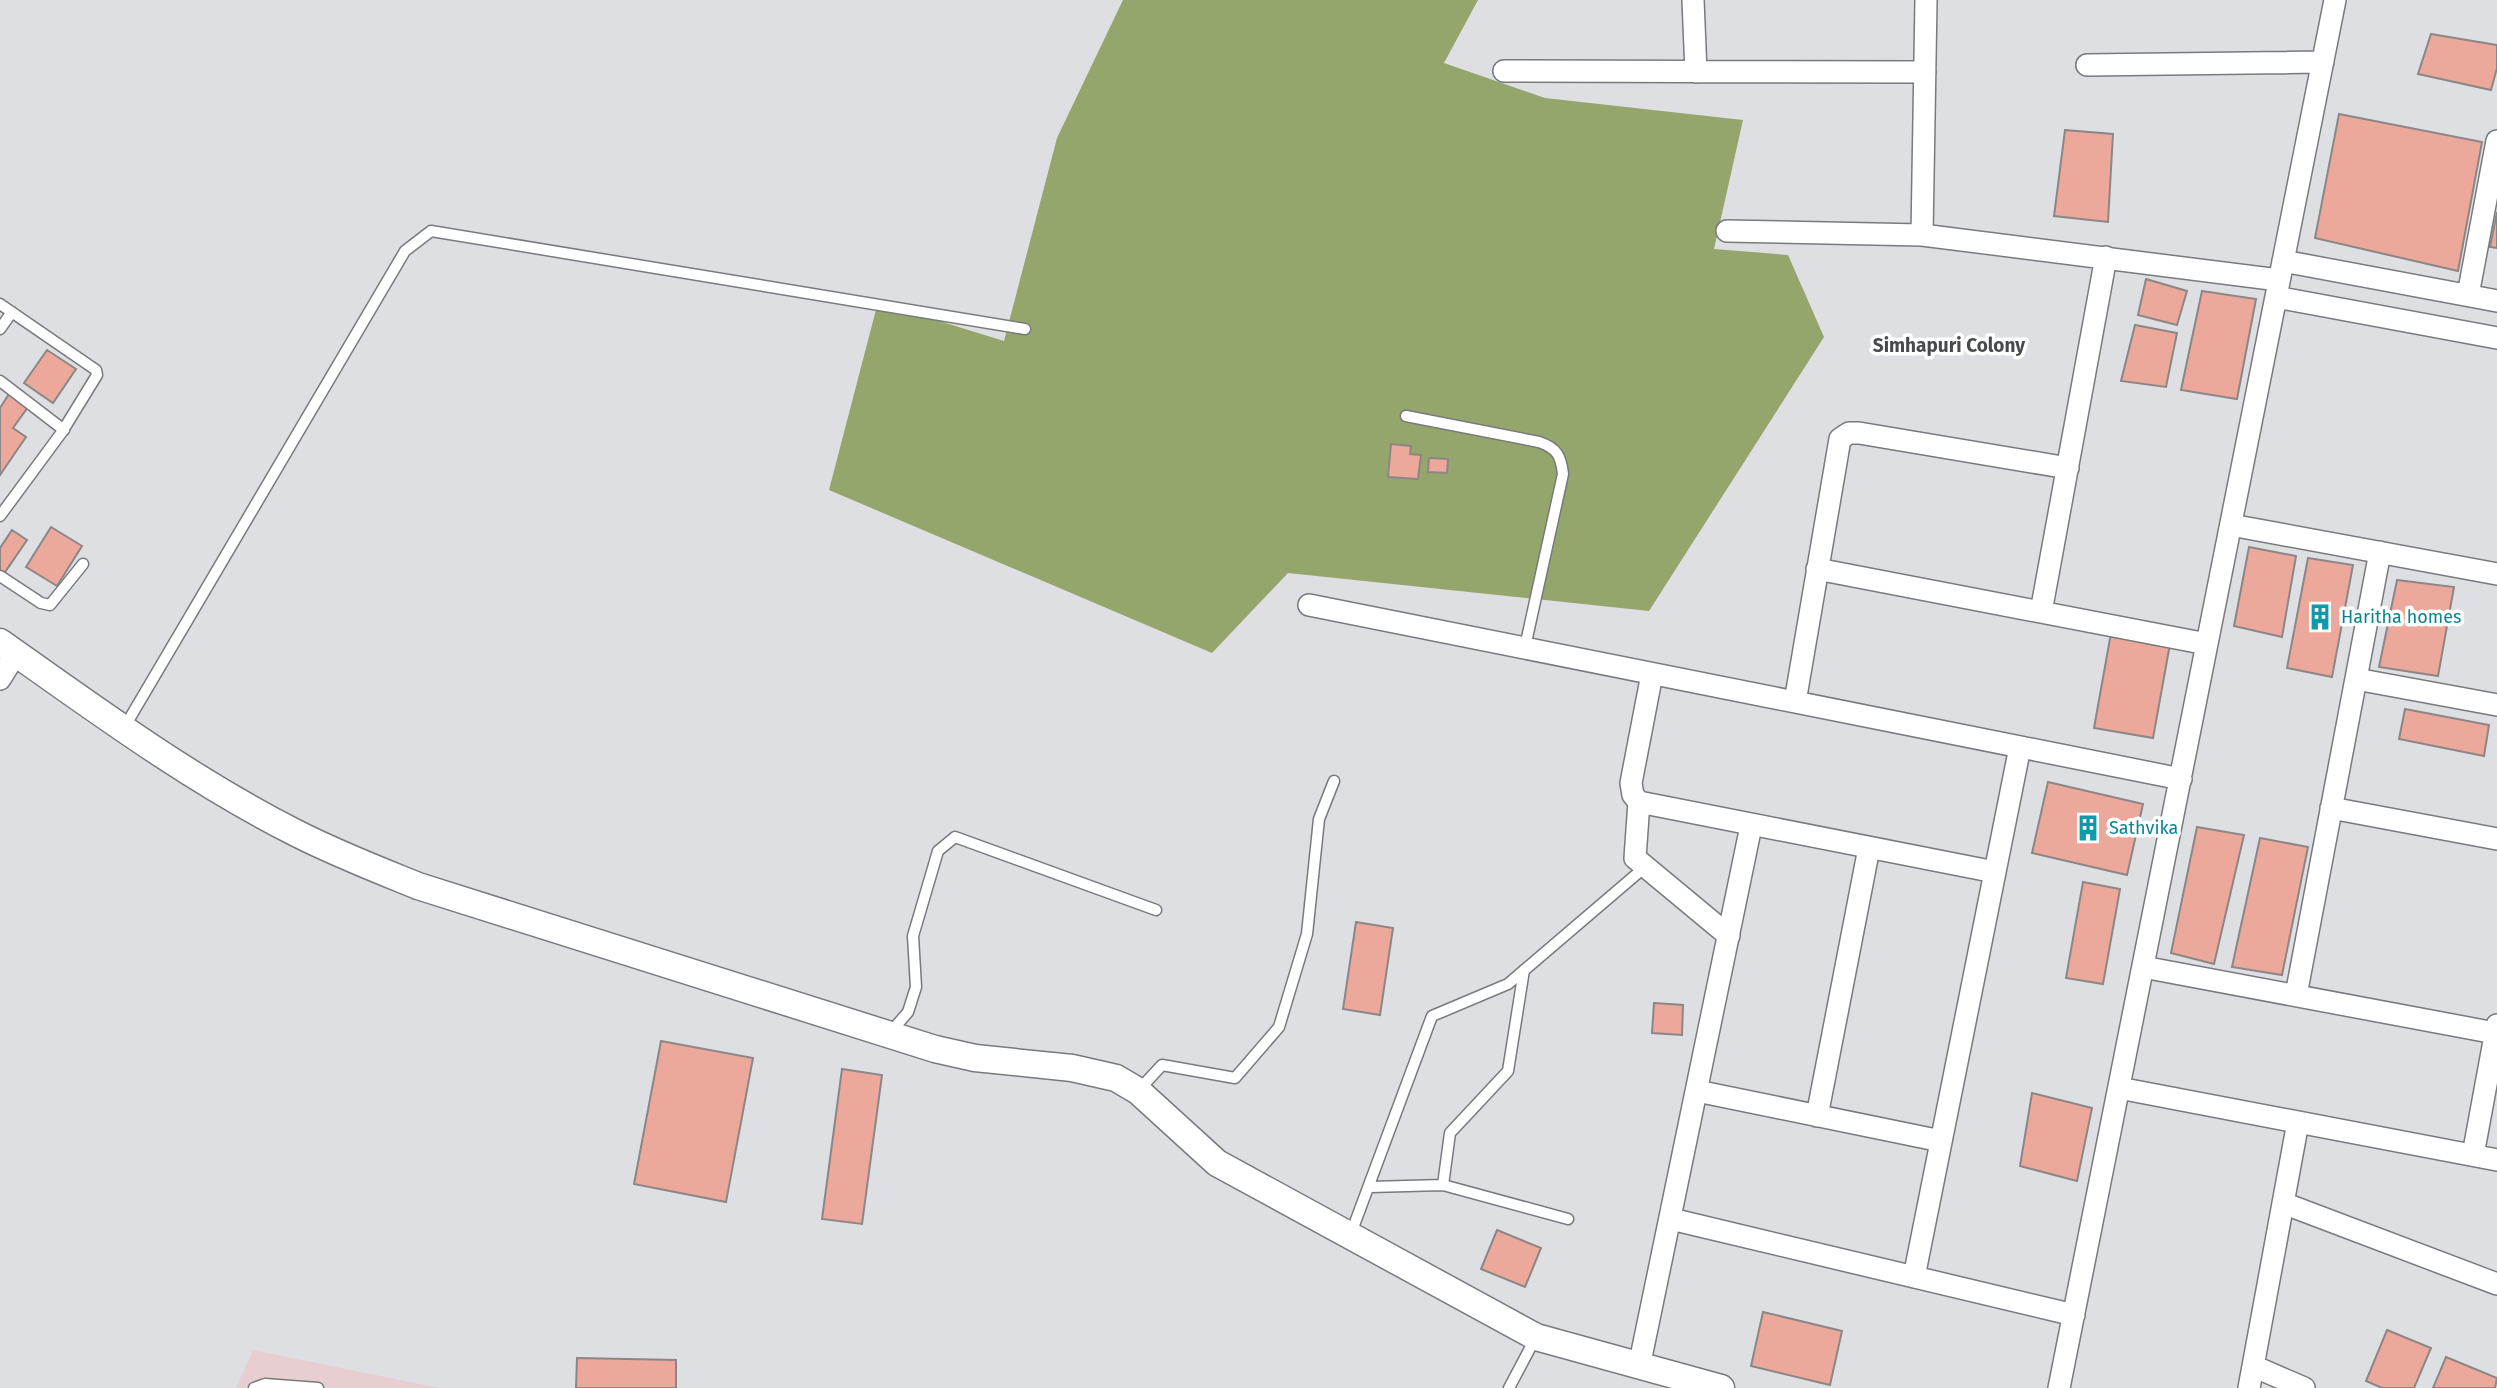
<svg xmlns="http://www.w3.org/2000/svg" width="2497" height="1388" viewBox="0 0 2497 1388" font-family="'Fira Sans',sans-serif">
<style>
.education{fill:#e8cdd1}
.forest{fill:#94a66b}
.building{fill:#eca89a;stroke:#8c8786;stroke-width:2}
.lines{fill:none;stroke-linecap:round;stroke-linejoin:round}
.service-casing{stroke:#787a7d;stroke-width:13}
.minor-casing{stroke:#787a7d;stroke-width:24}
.tertiary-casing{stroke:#787a7d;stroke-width:29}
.service{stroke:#fff;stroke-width:10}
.minor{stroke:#fff;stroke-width:21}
.tertiary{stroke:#fff;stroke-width:26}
.labels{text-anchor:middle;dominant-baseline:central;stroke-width:7;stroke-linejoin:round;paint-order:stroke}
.culture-label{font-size:18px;fill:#0d838f;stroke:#fff;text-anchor:start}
.neighbourhood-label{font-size:19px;font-weight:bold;fill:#484a4d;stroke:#fff}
</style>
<rect width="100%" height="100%" fill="#dddfe3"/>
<path class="education" d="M253,1350L439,1388H236Z"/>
<path class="forest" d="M1123,0H1478L1444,63L1545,98L1743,120L1714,249L1788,255L1824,337L1649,611L1288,573L1212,653L829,490L878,302L1004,341L1057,138Z"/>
<path class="building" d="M2431,34L2497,45V68L2491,90L2418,74Z
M2339,114L2482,142L2458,271L2315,238Z
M2065,130L2113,134L2108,222L2054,216Z
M2497,212V248L2490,247Z
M2146,279L2187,291L2177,325L2138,315Z
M2202,291L2256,299L2237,399L2181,390Z
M2135,325L2177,333L2166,387L2121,381Z
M47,350L76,369L53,403L24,383Z
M9,394L28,407L13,428L26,437L0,475V408Z
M1391,444L1411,446L1410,454L1421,455L1418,479L1388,477Z
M1429,458L1448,459L1447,473L1428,472Z
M51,527L82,546L57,586L26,567Z
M12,530L27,540L3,575L0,573V548Z
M2249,547L2296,556L2282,637L2234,626Z
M2308,558L2353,565L2332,677L2287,668Z
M2397,580L2454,587L2438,676L2379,667Z
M2111,633L2170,644L2153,738L2094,728Z
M2405,709L2489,725L2484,756L2399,739Z
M2048,782L2143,804L2127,875L2032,853Z
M2197,827L2244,835L2214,964L2171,953Z
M2260,838L2308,847L2282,975L2232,967Z
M2083,882L2120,889L2103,984L2066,978Z
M1356,922L1393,928L1380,1015L1343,1009Z
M1654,1003L1683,1005L1682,1035L1652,1033Z
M661,1041L753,1058L726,1202L634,1184Z
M842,1069L882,1075L862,1224L822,1219Z
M2032,1093L2092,1108L2077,1181L2020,1166Z
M1497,1230L1541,1248L1525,1287L1481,1269Z
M1763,1312L1842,1331L1830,1385L1751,1366Z
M2387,1330L2431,1348L2414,1388H2382L2366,1381Z
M2446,1357L2497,1378L2495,1388H2433Z
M577,1358L676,1360V1388H576Z"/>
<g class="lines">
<g class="service-casing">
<path id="service" d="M0,304L96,370L97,375L62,432L0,516
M0,329L12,312
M0,381L64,430
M1406,416L1539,442C1557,448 1561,456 1563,474L1525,647
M0,576L41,603L50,605L83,564
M124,728L405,251L431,231L1025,329
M890,1033L908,1012L916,987L913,936L938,851L955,837L1156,910
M1138,1091L1162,1065L1235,1078L1279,1027L1307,934L1319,819L1334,781
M1443,1185L1450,1133L1508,1071L1524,970
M1370,1187L1443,1185L1568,1219
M1350,1236L1432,1016L1508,984L1645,867
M254,1388L265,1384L318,1388
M1509,1388L1536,1337"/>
</g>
<g class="minor-casing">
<path id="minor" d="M1693,0L1696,72
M1926,0L1922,235L2279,280
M2087,65L2323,62
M1504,71L1925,72
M1727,231L1922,235
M2283,261L2497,301
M2468,295L2497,141
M2276,297L2497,338
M2231,525L2497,574
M1817,569L2207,644
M1309,605L2181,779
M2041,612L2106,257
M1652,674L1631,783L1633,795L1639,802L1995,872
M0,679L16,653
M2356,679L2497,705
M1795,702L1840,439L1849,433H1859L2068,468
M1639,802L1635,858L1729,936
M2331,808L2497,839
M2143,967L2495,1033
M2296,995L2380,552
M2119,1088L2497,1160
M1697,1091L1941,1141
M1817,1116L1869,848
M2473,1155L2497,1025
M2283,1203L2497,1284
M1671,1219L2074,1315
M1914,1277L2020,747
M2253,1366L2304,1388
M1639,1367L1751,826
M2059,1388L2335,0
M2249,1388L2298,1122"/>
</g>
<g class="tertiary-casing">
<path id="tertiary" d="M0,642C95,709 191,780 296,833C335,853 376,869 418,886L935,1049L975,1058L1072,1068L1116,1078L1138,1091L1217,1163L1536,1337L1721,1388"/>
</g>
<use href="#service" class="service"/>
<use href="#minor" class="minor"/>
<use href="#tertiary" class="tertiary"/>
</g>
<defs>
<g id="building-bare" transform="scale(2.1)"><path d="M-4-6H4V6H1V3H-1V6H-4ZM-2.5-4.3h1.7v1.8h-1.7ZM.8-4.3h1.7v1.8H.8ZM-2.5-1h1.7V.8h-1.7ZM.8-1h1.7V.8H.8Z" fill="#0f9aa8" stroke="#fff" stroke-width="2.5" paint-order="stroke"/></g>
</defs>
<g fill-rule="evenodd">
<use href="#building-bare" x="2320" y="617"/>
<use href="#building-bare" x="2088" y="828"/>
</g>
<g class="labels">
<g class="culture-label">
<text x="2341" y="617">Haritha homes</text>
<text x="2109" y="828">Sathvika</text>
</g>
<g class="neighbourhood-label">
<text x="1949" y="345">Simhapuri Colony</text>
</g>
</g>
</svg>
